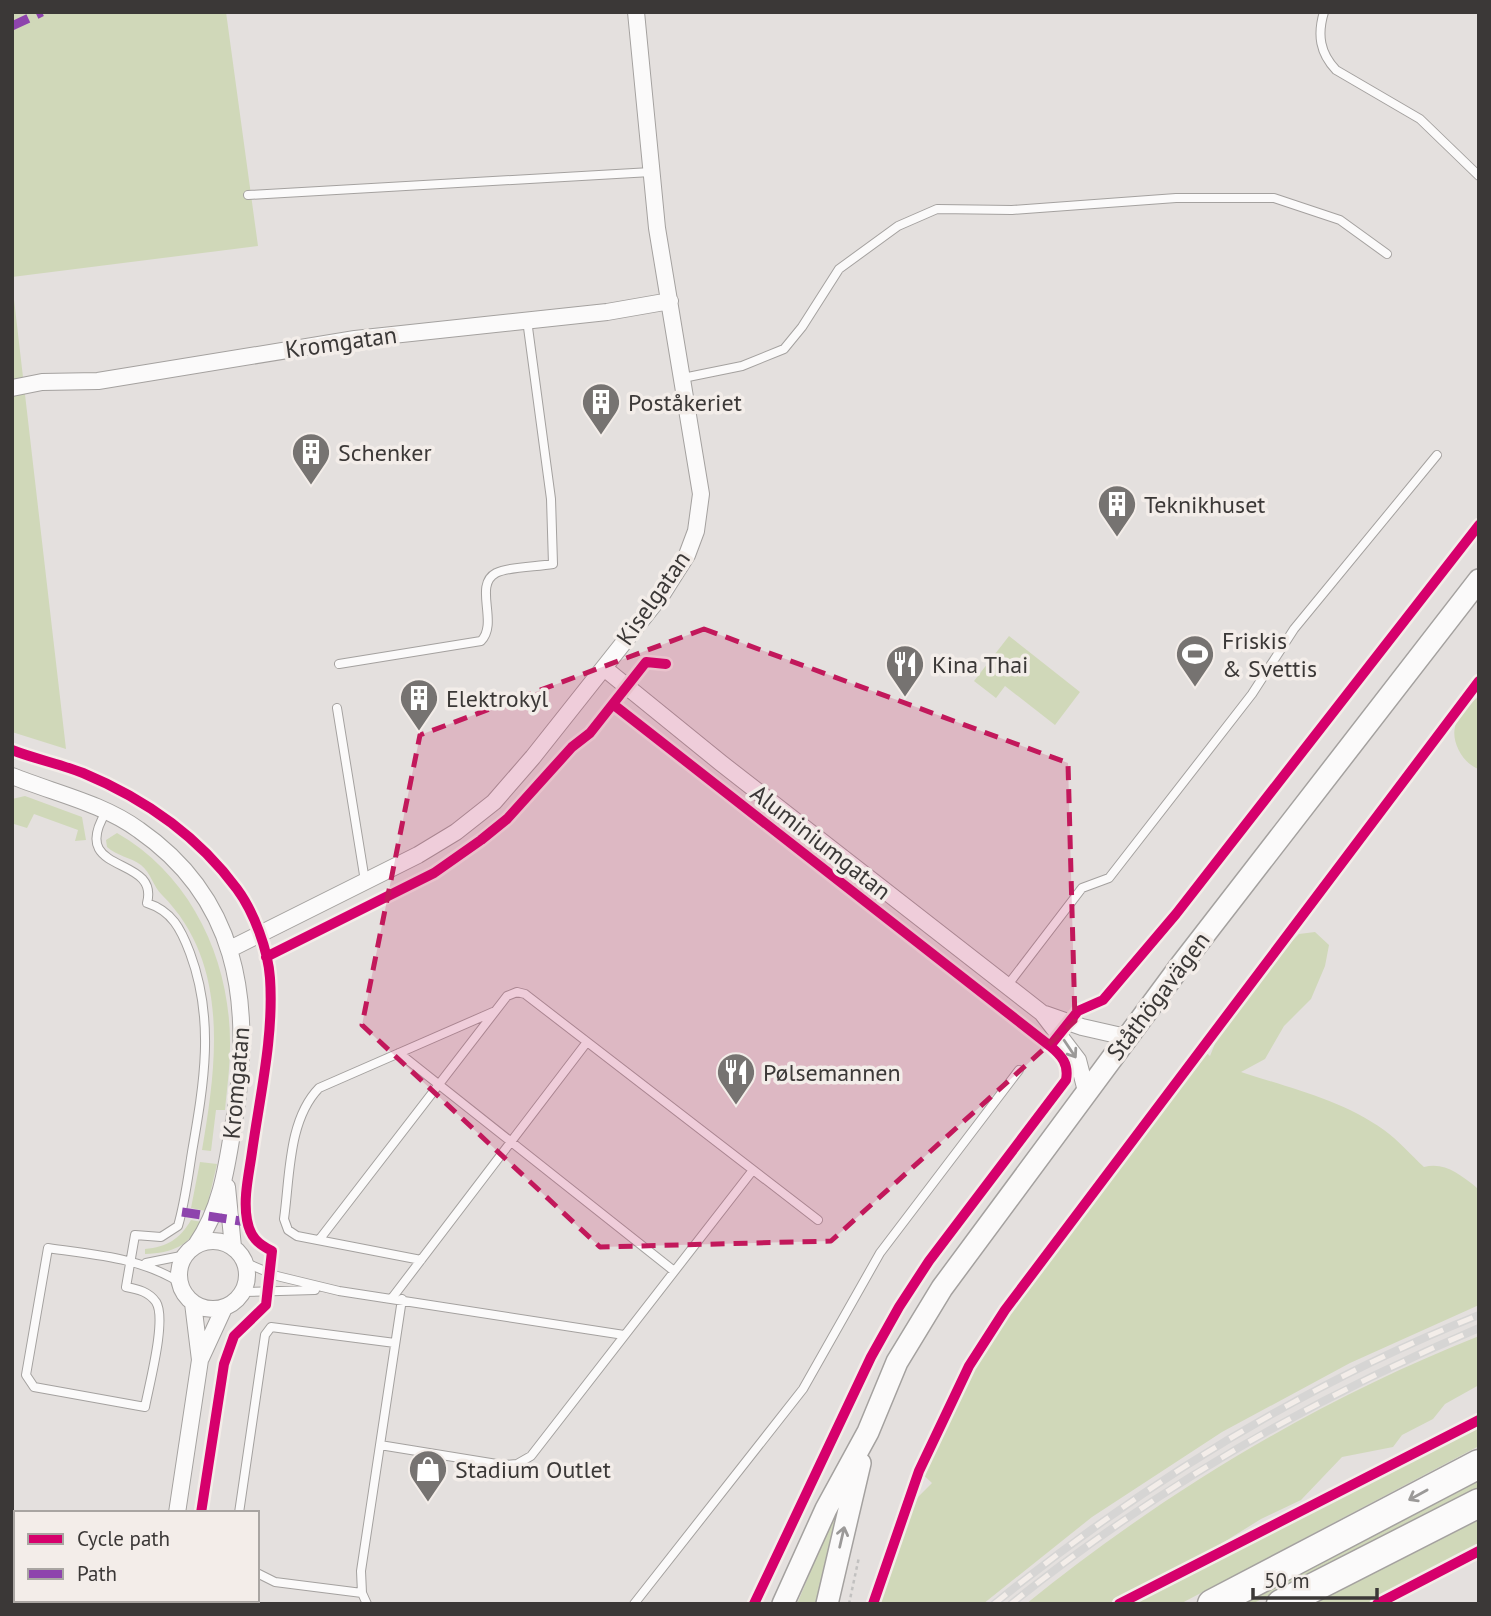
<svg xmlns="http://www.w3.org/2000/svg" width="1491" height="1616" viewBox="0 0 1491 1616" font-family="'PT Sans',sans-serif">
<style>
.green{fill:#d0d8b9}
.lines{fill:none;stroke-linecap:round;stroke-linejoin:round}
.lane-casing{stroke:#a4a19f;stroke-width:10}
.street-casing{stroke:#a4a19f;stroke-width:18}
.secondary-casing{stroke:#a4a19f;stroke-width:24}
.highway-casing{stroke:#a4a19f;stroke-width:31}
.path{stroke:#c2c1c0;stroke-width:2.5;stroke-dasharray:3.5 3.5;stroke-linecap:butt}
.lane{stroke:#fbfafa;stroke-width:8}
.street{stroke:#fbfafa;stroke-width:16}
.secondary{stroke:#fbfafa;stroke-width:21}
.highway{stroke:#fbfafa;stroke-width:28}
.rail-casing{stroke:#d6d5d4;stroke-width:8}
.rail{stroke:#f3ede9;stroke-width:5;stroke-dasharray:16;stroke-linecap:butt}
.quiet{stroke:#8e44ad;stroke-width:9;stroke-dasharray:18 9;stroke-linecap:butt}
.cycleway-casing{stroke:#f3ede9;stroke-width:15}
.cycleway{stroke:#d6006c;stroke-width:10}
.oneway{stroke:#9b9998}
.marked{fill:#c2185b;fill-opacity:0.2;stroke:#c2185b;stroke-width:5;stroke-dasharray:14 9;stroke-linejoin:round}
.labels{text-anchor:middle;dominant-baseline:central;stroke-width:7;stroke-linejoin:round;paint-order:stroke}
.street-label{font-size:24px;fill:#3b3837;stroke:#f3ede9}
.poi-label{font-size:24px;fill:#3b3837;stroke:#f3ede9;text-anchor:start}
</style>
<rect width="100%" height="100%" fill="#e4e0de"/>
<path class="green" d="M12,12H226L258,246L12,277Z
M12,282L66,749L12,732Z
M1009,636L1080,692L1055,725L1005,686L996,698L974,681Z
M1479,696V769C1464,765 1451,742 1455,727C1457,717 1471,703 1479,696Z
M25,796L82,817L86,840L75,841L78,830L34,814L27,828L14,824L12,799Z
M117,833C192,876 231,961 230,1046C230,1067 227,1089 225,1110H216L211,1151L202,1150C217,1063 230,963 162,895C153,886 151,873 141,865C130,857 117,856 107,847L106,840Z
M1315,932L1329,945L1325,966L1311,999L1284,1026L1265,1059L1241,1072C1290,1088 1342,1100 1384,1130C1398,1140 1411,1155 1424,1167C1445,1162 1459,1174 1476,1187L1479,1191V1305L1350,1363L1222,1432L1092,1517L983,1604H876L917,1498L932,1483L919,1471L969,1366L1005,1310L1202,1049L1210,1056L1218,1036L1293,940L1299,934Z
M200,1162L217,1164L206,1211L191,1208Z
M191,1220L202,1222C188,1246 173,1253 145,1254V1249C167,1247 180,1239 191,1220Z
M1479,1336V1385L1445,1404L1433,1419L1402,1435L1393,1447L1342,1457L1301,1500L1261,1519L1195,1560L1114,1604H1026C1163,1493 1315,1401 1479,1336Z
M1479,1425V1446L1180,1604H1131Z
M1479,1480V1489L1461,1498L1252,1604H1236Z
M839,1509L818,1604H797L835,1512Z
M1479,1520V1545L1365,1604H1312Z"/>
<g class="lines">
<g class="lane-casing">
<path id="lane" d="M1324,12C1317,35 1320,53 1336,70L1420,119L1479,176
M248,195L651,172
M683,378L742,366L784,349L802,327L839,269L898,226L937,209L1012,210L1176,198H1274L1340,220L1387,254
M339,664L481,641C499,623 473,585 496,573C511,566 536,567 553,564L551,499L527,320
M337,708L365,881
M106,812C67,876 160,854 147,903C172,911 181,929 190,953C215,1020 204,1083 192,1152C188,1177 185,1202 178,1226L161,1237L135,1235L126,1287C138,1289 149,1292 156,1302C167,1319 149,1385 145,1407L34,1387L26,1375L48,1248C94,1255 139,1257 179,1282
M1007,986L1082,888L1109,878L1252,694L1294,629L1437,455
M399,1053L674,1271
M319,1240L507,996L517,992L525,994L818,1220
M421,1260L297,1236L288,1230L284,1219C290,1176 288,1120 319,1088L493,1012
M146,1263L186,1255
M246,1263L277,1276L339,1291L624,1335
M243,1292L315,1290
M392,1298L587,1042
M380,1445L503,1465L517,1464L531,1456L753,1170
M239,1513L265,1335L271,1327L395,1343
M257,1573L275,1582L362,1593
M367,1604L362,1593L361,1571L402,1299
M634,1604L803,1389L880,1253L1019,1070"/>
</g>
<g class="street-casing">
<path id="street" d="M12,388L42,382L98,381L355,339L607,312L670,301
M604,668L721,763L1042,1013L1078,1060L1086,1091
M12,776C54,793 102,803 139,830C237,898 252,999 236,1109C228,1156 224,1205 196,1245
M230,949L418,855L456,832L494,802L533,757L663,593L687,555L696,531L701,494L657,228L636,12
M1045,1014L1082,1027L1126,1037
M227,1187L233,1247
M179 1275a34 34 0 1 1 68 0a34 34 0 1 1-68 0Z
M201,1358L224,1308
M177,1513L200,1360L193,1303
M187,1600L188,1604
M132,1604L134,1600
M147,1604L149,1600"/>
</g>
<g class="secondary-casing">
<path id="secondary" d="M783,1604L826,1509L868,1432L897,1362L942,1288L1181,965L1479,580
M827,1604L860,1463"/>
</g>
<g class="highway-casing">
<path id="highway" d="M1212,1604L1479,1464
M1281,1604L1479,1503"/>
</g>
<path class="path" d="M849,1604L859,1557"/>
<use href="#lane" class="lane"/>
<use href="#street" class="street"/>
<use href="#secondary" class="secondary"/>
<use href="#highway" class="highway"/>
<g class="rail-casing">
<path id="rail" d="M994,1604C1141,1485 1303,1385 1479,1315
M1011,1604C1154,1489 1311,1399 1479,1328"/>
</g>
<use href="#rail" class="rail"/>
<path class="quiet" d="M12,26L42,12
M182,1212L247,1222
M12,1591L16,1592
M226,1600L229,1604"/>
<g class="cycleway-casing">
<path id="cycleway" d="M614,705L1050,1046C1062,1056 1069,1064 1066,1080L929,1261L899,1307L871,1357L754,1604
M12,750C35,759 60,764 83,773C143,798 198,836 237,889C254,912 268,950 270,978C274,1036 260,1095 252,1152C249,1174 243,1198 247,1220C250,1237 258,1244 272,1251L266,1305L234,1336L224,1364L201,1513
M266,957L434,873L481,840L507,819L572,747L590,733L646,662L666,664
M1050,1046L1078,1011L1103,1000L1176,914L1479,525
M873,1604L919,1471L969,1366L1005,1310L1479,681
M1119,1604L1479,1420
M1377,1604L1479,1551"/>
</g>
<use href="#cycleway" class="cycleway"/>
</g>
<defs><path id="oneway-shaft" d="M-6 0H5M1.5-3L5.5 0L1.5 3" fill="none" stroke-width="1.6" stroke-linecap="round" stroke-linejoin="round" transform="scale(1.75)"/></defs>
<g class="oneway">
<use href="#oneway-shaft" transform="translate(1070 1049) rotate(56)"/>
<use href="#oneway-shaft" transform="translate(1418 1495) rotate(151)"/>
<use href="#oneway-shaft" transform="translate(842 1537) rotate(-77)"/>
</g>
<path class="marked" d="M704,629L1068,763L1075,1021L831,1241L600,1247L362,1025L420,735Z"/>
<defs>
<g id="building-pin" transform="scale(2.0125)"><path d="M0 17L-7.5 6A9.5 9.5 0 1 1 7.5 6Z" fill="#767371" stroke="#f3ede9"/><path d="M-4-6H4V6H1V3H-1V6H-4ZM-2.5-4.3h1.7v1.8h-1.7ZM.8-4.3h1.7v1.8H.8ZM-2.5-1h1.7V.8h-1.7ZM.8-1h1.7V.8H.8Z" fill="#fff"/></g>
<g id="stadium-pin" transform="scale(2.0125)"><path d="M0 17L-7.5 6A9.5 9.5 0 1 1 7.5 6Z" fill="#767371" stroke="#f3ede9"/><path d="M0-5a6.5 5 0 1 0 0 10a6.5 5 0 1 0 0-10ZM-3.5-1.8h7v3.6h-7Z" fill="#fff"/></g>
<g id="restaurant-pin" transform="scale(2.0125)"><path d="M0 17L-7.5 6A9.5 9.5 0 1 1 7.5 6Z" fill="#767371" stroke="#f3ede9"/><path d="M-5-6h1v4h1v-4h1v4h1v-4h1v5L-1.5 .5V6h-2V.5L-5-1ZM5-6V6H3V1.5H1.5Q1.5-4 5-6Z" fill="#fff"/></g>
<g id="shop-pin" transform="scale(2.0125)"><path d="M0 17L-7.5 6A9.5 9.5 0 1 1 7.5 6Z" fill="#767371" stroke="#f3ede9"/><path d="M-5-2.5h2.3a2.7 3.5 0 0 1 5.4 0H5L5.5 6h-11ZM-1.5-2.5h3a1.5 2.3 0 0 0-3 0Z" fill="#fff"/></g>
</defs>
<g fill-rule="evenodd">
<use href="#building-pin" x="601" y="402"/>
<use href="#building-pin" x="311" y="452"/>
<use href="#building-pin" x="1117" y="504"/>
<use href="#stadium-pin" x="1195" y="654"/>
<use href="#restaurant-pin" x="905" y="664"/>
<use href="#building-pin" x="419" y="698"/>
<use href="#restaurant-pin" x="736" y="1072"/>
<use href="#shop-pin" x="428" y="1469"/>
</g>
<g class="labels">
<g class="street-label">
<text transform="translate(341 342) rotate(-8)">Kromgatan</text>
<text transform="translate(653 598) rotate(-55)">Kiselgatan</text>
<text transform="translate(821 842) rotate(38)">Aluminiumgatan</text>
<text transform="translate(1158 996) rotate(-53)">Ståthögavägen</text>
<text transform="translate(236 1083) rotate(-85)">Kromgatan</text>
</g>
<g class="poi-label">
<text x="628" y="402">Poståkeriet</text>
<text x="338" y="452">Schenker</text>
<text x="1144" y="504">Teknikhuset</text>
<text x="1222" y="640">Friskis<tspan x="1222" dy="28">&amp; Svettis</tspan></text>
<text x="932" y="664">Kina Thai</text>
<text x="446" y="698">Elektrokyl</text>
<text x="763" y="1072">Pølsemannen</text>
<text x="455" y="1469">Stadium Outlet</text>
</g>
</g>
<rect width="1491" height="1616" fill="none" stroke="#3b3837" stroke-width="28"/>
<rect x="14" y="1511" width="245" height="91" fill="#f3ede9" stroke="#a9a5a2" stroke-width="2"/>
<rect x="28" y="1534" width="35" height="10" fill="#d6006c" stroke="#a9a5a2" stroke-width="2"/>
<text x="77" y="1546" font-size="21" fill="#3b3837">Cycle path</text>
<rect x="28" y="1569" width="35" height="10" fill="#8e44ad" stroke="#a9a5a2" stroke-width="2"/>
<text x="77" y="1581" font-size="21" fill="#3b3837">Path</text>
<path d="M1253 1588v10h124v-10" fill="none" stroke="#3b3837" stroke-width="3.5"/>
<text x="1264" y="1588" font-size="21" fill="#3b3837" stroke="#f3ede9" stroke-width="5" paint-order="stroke">50 m</text>
</svg>
